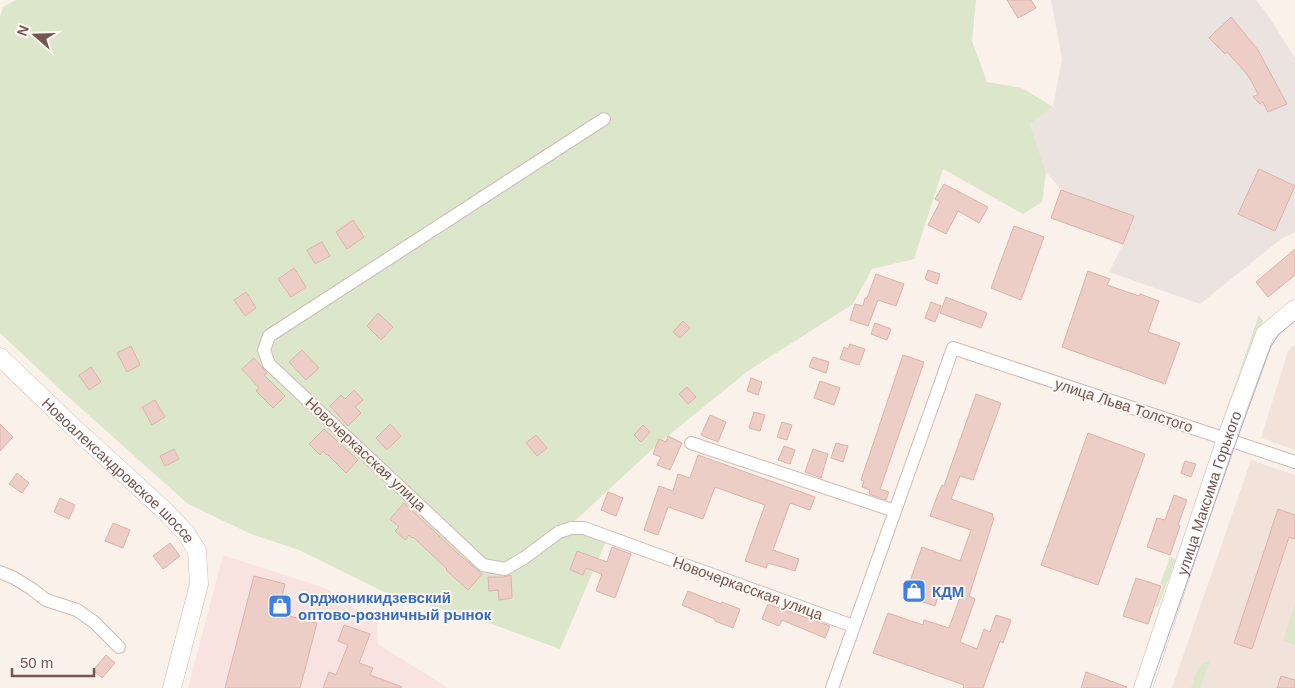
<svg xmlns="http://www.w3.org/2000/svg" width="1295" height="688" viewBox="0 0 1295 688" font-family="Helvetica,sans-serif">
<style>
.residential{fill:#f1e2da}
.commercial{fill:#f9e3e1}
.industrial{fill:#eae3e0}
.green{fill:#dce6cb}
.building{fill:#eccec6;stroke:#ddb2a9}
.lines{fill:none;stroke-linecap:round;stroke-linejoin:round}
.street-casing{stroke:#cdbab5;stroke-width:14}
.secondary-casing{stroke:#cfbab3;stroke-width:19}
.street{stroke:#fff;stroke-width:12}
.secondary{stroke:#fff;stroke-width:18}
.tram{stroke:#b2aac3;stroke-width:1}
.labels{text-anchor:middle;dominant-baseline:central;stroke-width:4;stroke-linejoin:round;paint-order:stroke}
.street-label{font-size:15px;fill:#725651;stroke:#fdf6f1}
.shop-label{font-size:15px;font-weight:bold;fill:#366cbe;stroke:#fdf6f1;text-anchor:start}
</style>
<rect width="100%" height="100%" fill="#faf1eb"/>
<path class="residential" d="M1295,345V450L1261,438L1288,351Z
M1251,460L1295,475V688H1172Z"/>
<path class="commercial" d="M223,555L325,588L377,624L378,644L448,688H188Z"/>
<path class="industrial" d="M1051,0H1256L1265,11L1295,58V232L1281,239L1200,304L1109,272L1123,244L1134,216L1061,190L1046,172L1030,124L1053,107L1062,59Z"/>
<path class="green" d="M16,0H976L972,41L987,82L1022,88L1053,107L1030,124L1046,172L1042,202L1023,214L943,169L914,259L872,269L853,304L748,371L658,444L565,530L606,541L560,649L492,624L382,591L299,550L251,534L188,504L65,394L0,333V17L3,7Z
M1259,315L1263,321L1225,432L1219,430Z
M1170,557L1176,559L1158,607L1155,606L1163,585L1160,584Z
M1295,604V645L1283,641Z
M1210,661L1200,688H1191C1196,676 1196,663 1210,661Z"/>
<path class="building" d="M1007,0H1031L1036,8L1018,18Z
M1231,17L1258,50L1287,104L1268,112L1263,102L1260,104L1253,97L1258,94L1252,82L1246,73L1227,52L1225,54L1209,38Z
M1259,169L1295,186L1275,231L1238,214Z
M944,184L988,207L979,223L958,211L946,234L928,225L940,202L935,199Z
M1061,190L1134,216L1123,244L1051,218Z
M353,220L364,237L347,249L336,232Z
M1014,226L1044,237L1021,300L991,288Z
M322,242L330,256L315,264L307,250Z
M1295,249V275L1268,297L1256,282Z
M294,268L306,287L291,297L278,279Z
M928,270L940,274L937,284L925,279Z
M1088,271L1110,279L1107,285L1139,296L1140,294L1159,301L1148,332L1180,343L1165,384L1062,347Z
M876,274L904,284L896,306L878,300L868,326L850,320L855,304L863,306L865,298H867Z
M246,292L256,308L245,316L234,300Z
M946,297L987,313L981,328L940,313Z
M931,302L941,306L935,322L925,318Z
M378,313L393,327L381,340L367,326Z
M683,321L690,328L680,338L673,332Z
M875,323L891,329L887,340L871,334Z
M850,344L865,349L859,365L840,359L844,347L848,349Z
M131,346L140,365L127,372L117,353Z
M302,350L319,368L306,380L289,362Z
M903,355L924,362L880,489L889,492L886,500L869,494L870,490L862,487L864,481L861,480Z
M813,357L829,362L826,373L809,367Z
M254,358L267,373L264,375L285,396L273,408L256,391L259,388L242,369Z
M91,367L101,382L89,390L79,375Z
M751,378L762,382L758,395L747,391Z
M820,381L840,388L834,405L814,398Z
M687,387L696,397L688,404L679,394Z
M354,390L363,400L355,407L361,413L348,426L330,406L341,395L345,399Z
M976,394L1001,403L973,480L960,476L951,499L993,514L992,517L994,518L969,596L975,599L960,642L977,649L984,629L990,632L996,615L1011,620L1003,643L1000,641L983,688H963L964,685L873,653L888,613L923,625L924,620L949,628L962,592L942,585L935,606L905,596L922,547L960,561L971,530L930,516L938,494L942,485L944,486Z
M155,400L165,417L152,425L142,407Z
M754,412L765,415L760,431L749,428Z
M710,415L726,422L718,442L701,435Z
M782,422L792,425L787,440L777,437Z
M0,424L13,437L0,451Z
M390,424L401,436L387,450L376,438Z
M643,425L650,432L641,442L634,435Z
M324,429L358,460L346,473L327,454V455L323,451L320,455L309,444Z
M1088,433L1145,454L1098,585L1041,565Z
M536,435L547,448L537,456L526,443Z
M668,436L682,443L670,470L657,465L661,457L653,454L659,439L666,442Z
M836,443L848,446L843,462L831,458Z
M784,446L795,450L790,464L778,460Z
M174,449L179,459L165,466L160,456Z
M813,449L828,454L821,478L805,472Z
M698,455L815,497L810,510L790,503L773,550L799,559L795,571L768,563L766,568L745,561L765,505L715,487L703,519L668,507L658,535L644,530L659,486L673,491L678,474L690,478Z
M1185,461L1196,464L1191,477L1181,473Z
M17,473L29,483L22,493L9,484Z
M608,492L623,498L616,516L601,510Z
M1174,495L1187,500L1178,525L1180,526L1170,555L1147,547L1157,518L1165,520Z
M60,498L75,505L69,519L54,512Z
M404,503L454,550L482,574L468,590L446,570L447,569L413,537L412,538L409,535L405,540L395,531L399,527L390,519Z
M1278,509L1295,515V539L1289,537L1252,649L1234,643Z
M113,523L130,530L123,548L105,541Z
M170,543L180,556L163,569L153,556Z
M612,547L631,554L615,598L596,591L602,574L586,568L583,575L570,570L577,551L607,562Z
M511,575L512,598L499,600L498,590L489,591L488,577H504Z
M254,576L285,584L278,613L317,623L300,688H225Z
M1136,578L1161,586L1148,624L1123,616Z
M688,591L721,604L722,602L740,609L733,628L715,621V619L682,605Z
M768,604L830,626L825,638L782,620L779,626L762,619Z
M344,625L370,634L359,663L373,668L370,675L402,687L401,688H323L329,672L336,675L348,645L338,641Z
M106,655L115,663L102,678L93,670Z
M1086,672L1127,687L1126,688H1081Z
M1281,676L1295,680V688H1277Z"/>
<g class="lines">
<g class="street-casing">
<path id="street" d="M604,119L269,336L264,350L269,364L483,565L505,569L524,558L559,532L571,528H584L853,626
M691,443L895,511
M0,572L14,578L32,589L46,600L77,610L94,622L119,647
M832,688L953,348L1295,462"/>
</g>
<g class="secondary-casing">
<g id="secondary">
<path id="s1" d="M0,357L70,424L166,512L186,533L197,551L199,584L172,688"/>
<path id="s2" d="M1143,688L1226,439L1265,334L1295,309"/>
</g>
</g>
<use href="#street" class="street"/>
<use href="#secondary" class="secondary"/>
<path class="tram" d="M1150,688L1236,442L1271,346L1279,334L1295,321"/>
</g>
<defs>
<g id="shop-square" transform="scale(1.25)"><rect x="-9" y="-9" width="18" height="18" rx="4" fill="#3f7fe0" stroke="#fdf6f1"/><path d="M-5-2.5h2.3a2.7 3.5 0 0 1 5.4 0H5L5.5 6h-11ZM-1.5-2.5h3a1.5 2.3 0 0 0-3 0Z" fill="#fff"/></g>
</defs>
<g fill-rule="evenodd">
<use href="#shop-square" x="914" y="591"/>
<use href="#shop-square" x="280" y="606"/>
</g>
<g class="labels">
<g class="street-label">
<text transform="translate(1124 405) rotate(18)">улица Льва Толстого</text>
<text transform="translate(366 454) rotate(43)">Новочеркасская улица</text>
<text stroke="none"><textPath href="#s1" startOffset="164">Новоалександровское шоссе</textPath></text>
<text stroke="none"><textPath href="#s2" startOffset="206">улица Максима Горького</textPath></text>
<text transform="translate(748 588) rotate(20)">Новочеркасская улица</text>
</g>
<g class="shop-label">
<text x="932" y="591">КДМ</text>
<text x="298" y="597">Орджоникидзевский<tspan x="298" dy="17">оптово-розничный рынок</tspan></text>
</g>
</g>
<g transform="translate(35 35) rotate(290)" stroke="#fdf6f1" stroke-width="4" paint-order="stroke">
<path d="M0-4L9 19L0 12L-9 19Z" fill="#725651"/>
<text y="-8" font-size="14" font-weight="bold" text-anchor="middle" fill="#725651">N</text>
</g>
<path d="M12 668v8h82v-8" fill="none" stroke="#725651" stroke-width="2.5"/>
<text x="20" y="668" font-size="15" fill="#725651" stroke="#fdf6f1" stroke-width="4" paint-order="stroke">50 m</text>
</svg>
